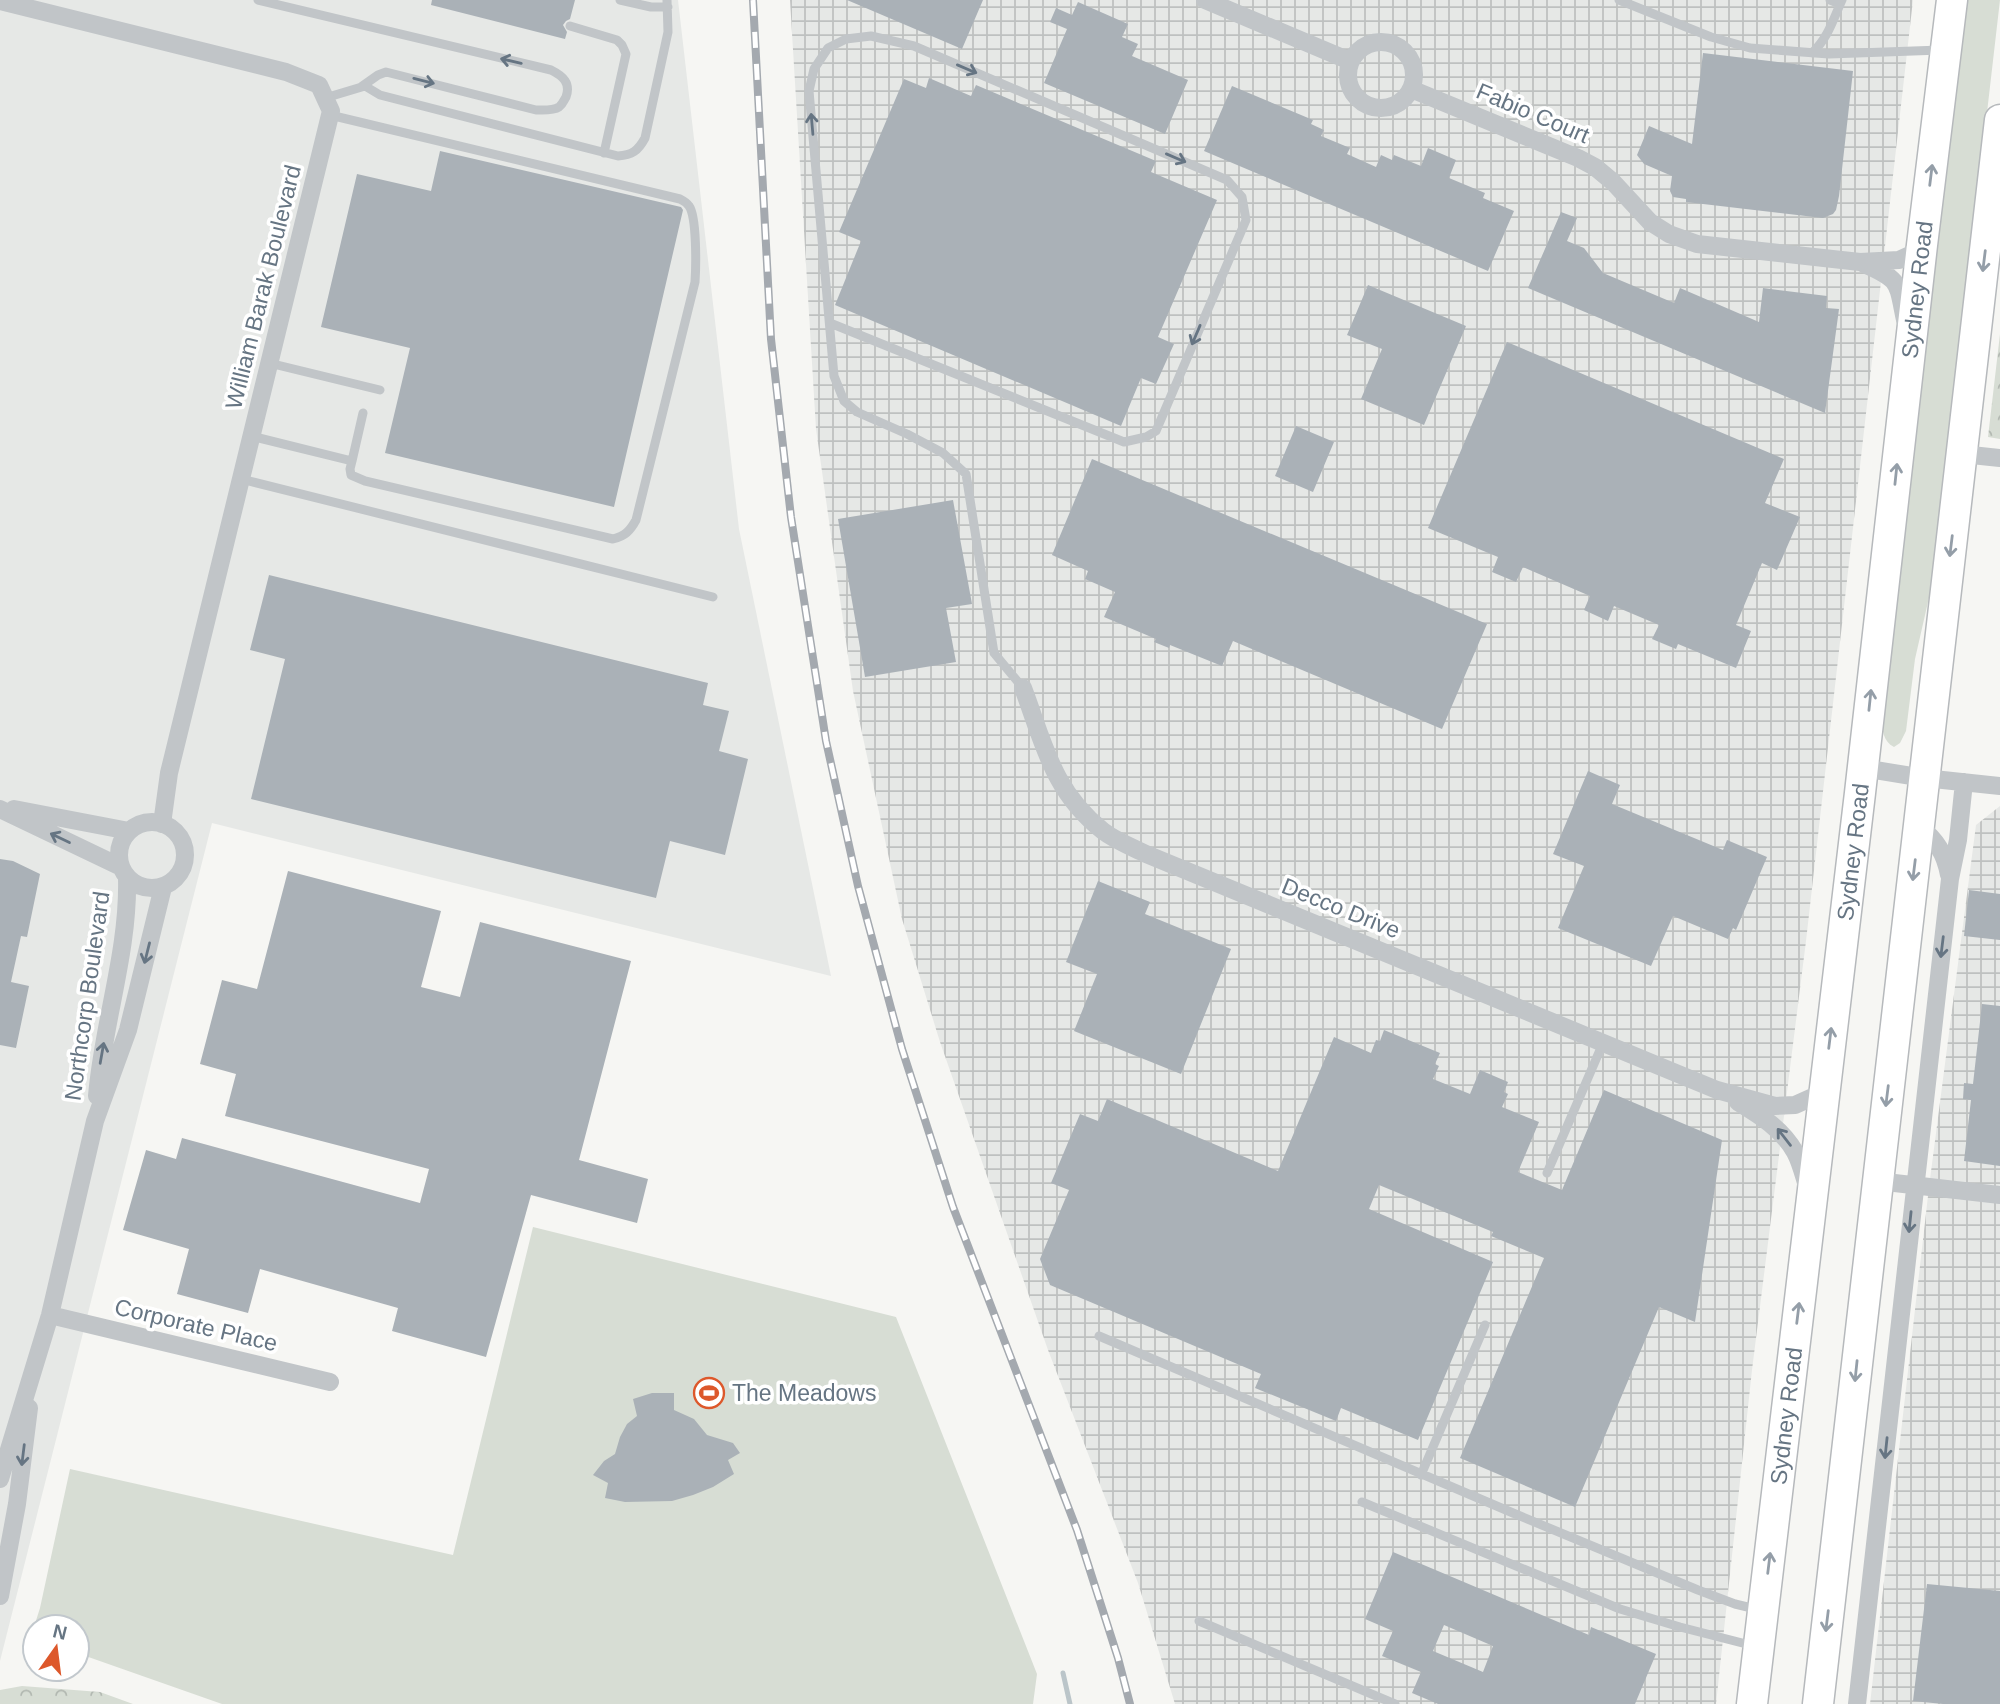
<svg xmlns="http://www.w3.org/2000/svg" width="2000" height="1704" viewBox="0 0 2000 1704" font-family="Arial,sans-serif">
<style>
.built{fill:#e6e8e6}
.industrial{fill:url(#industrial-grid)}
.grass{fill:#d7ddd4}
.park{fill:url(#park-crowns)}
.lines{fill:none;stroke-linecap:round;stroke-linejoin:round}
.stream{stroke:#bbc5c9;stroke-width:5}
.building{fill:#aab1b7;fill-rule:evenodd}
.trunk-casing{stroke:#b6b9bc;stroke-width:33}
.service{stroke:#c1c5c8;stroke-width:9}
.minor{stroke:#c1c5c8;stroke-width:18}
.trunk{stroke:#fff;stroke-width:30}
.rail-casing{stroke:#a4a9af;stroke-width:8}
.rail{stroke:#fff;stroke-width:5;stroke-dasharray:16;stroke-linecap:butt}
.oneway{stroke:#667583}
.oneway2{stroke:#949ea8}
.labels{text-anchor:middle;dominant-baseline:central;stroke-width:7;stroke-linejoin:round;paint-order:stroke}
.street-label{font-size:23px;fill:#667583;stroke:#fff}
.poi-label{font-size:23px;fill:#667583;stroke:#fff;text-anchor:start}
</style>
<defs>
<pattern id="industrial-grid" width="8" height="8" patternUnits="userSpaceOnUse" patternTransform="scale(1.75)"><rect width="8" height="8" fill="#e6e8e6"/><path d="M0 4h8M4 0v8" fill="none" stroke="#bec1c0"/></pattern>
<pattern id="park-crowns" width="20" height="18" patternUnits="userSpaceOnUse" patternTransform="scale(1.75)"><rect width="20" height="18" fill="#d7ddd4"/><path d="M2 6a3 3 0 1 1 6 0M12 15a3 3 0 1 1 6 0" fill="none" stroke="#b2b8b1"/></pattern>
</defs>
<rect width="100%" height="100%" fill="#f6f6f3"/>
<path class="built" d="M0,0H678L739,529L831,976L212,823L0,1661Z"/>
<path class="industrial" d="M790,0H1913L1806,941L1752,1370L1716,1704H1175L1138,1583L1048,1350L940,1042L902,919L853,691L816,429Z
M2000,806V1704H1870L1929,1187L1976,825Z"/>
<path class="grass" d="M1966,0H2000L1933,580L1915,659L1906,731L1900,743L1894,747C1880,740 1882,722 1882,708Z
M533,1227L896,1317L1037,1674L1033,1704H222L77,1653V1627H35V1631L33,1630L40,1608L70,1469L453,1555Z"/>
<path class="park" d="M2000,334V439L1988,437Z
M22,1686L100,1692L133,1704H0V1690Z"/>
<g class="lines">
<path class="stream" d="M1063,1673L1070,1704"/>
</g>
<path class="building" d="M432,0H575L570,19L566,21L563,25L567,32L565,39L431,5Z
M847,0H983L962,49Z
M1078,2L1128,24L1122,37L1138,44L1132,56L1188,80L1165,134L1044,83L1067,29L1050,22L1056,8L1072,15Z
M1703,53L1853,71L1839,196L1836,210L1833,214L1823,218L1686,202V199L1673,197L1670,191L1672,176L1644,164L1637,155L1649,126L1692,144Z
M929,78L971,96L976,85L1156,161L1151,172L1217,200L1158,337L1174,344L1156,384L1141,378L1121,426L835,305L861,241L839,232L904,79L926,88Z
M1232,86L1313,120L1311,124L1324,130L1321,136L1350,148L1347,154L1376,167L1381,155L1392,160L1394,155L1421,166L1428,148L1456,160L1449,178L1485,193L1483,198L1514,211L1488,271L1204,151Z
M440,151L681,207L683,210L614,507L385,453L410,348L321,327L357,174L431,191Z
M1561,212L1577,218L1567,241L1584,248L1603,273L1674,303L1680,288L1759,322L1763,288L1827,296L1826,308L1839,309L1825,413L1528,288Z
M1368,285L1466,326L1424,425L1361,399L1382,349L1347,335Z
M1507,342L1784,459L1765,503L1800,517L1777,570L1762,563L1736,625L1751,631L1736,668L1678,644L1676,649L1652,639L1659,625L1614,606L1608,621L1584,610L1590,596L1523,567L1516,582L1492,572L1498,557L1428,528Z
M1296,426L1334,442L1313,492L1275,476Z
M1092,459L1487,624L1442,729L1233,641L1222,666L1170,645L1169,648L1154,642L1156,639L1104,617L1115,592L1085,579L1088,571L1052,555Z
M953,500L972,604L946,608L956,662L865,677L838,519Z
M269,575L708,683L703,705L729,711L719,751L748,759L725,855L670,841L656,898L251,799L285,659L250,650Z
M1588,771L1620,785L1612,804L1723,850L1727,840L1767,857L1736,930L1733,928L1728,939L1673,916L1651,966L1558,928L1584,866L1553,854Z
M0,859L13,861L40,874L27,937L21,936L11,982L29,986L16,1048L0,1045Z
M288,871L441,911L421,987L460,997L480,922L631,961L579,1160L648,1179L637,1223L531,1195L486,1357L392,1331L398,1308L260,1269L248,1313L177,1294L189,1249L123,1230L146,1150L176,1159L182,1138L420,1203L429,1169L225,1116L236,1074L200,1064L222,980L257,989Z
M1098,881L1150,902L1145,914L1231,949L1181,1074L1074,1031L1097,974L1066,962Z
M1969,890L2000,894V940L1964,936Z
M1982,1004L2000,1006V1166L1964,1161L1971,1100L1963,1099L1964,1083L1973,1084Z
M1384,1030L1440,1053L1435,1064L1439,1066L1433,1079L1470,1094L1480,1070L1508,1082L1504,1092L1508,1094L1502,1107L1539,1122L1518,1172L1562,1190L1604,1090L1722,1140L1695,1322L1659,1307L1575,1507L1460,1458L1544,1258L1491,1236L1493,1232L1379,1185L1369,1209L1493,1262L1418,1440L1341,1408L1336,1421L1255,1388L1261,1374L1050,1285L1040,1259L1069,1190L1051,1183L1080,1114L1098,1121L1107,1099L1278,1171L1334,1037L1371,1053L1376,1040L1380,1041Z
M652,1393H674V1410L694,1419L707,1435L733,1443L740,1453L728,1460L734,1474L713,1487L693,1495L672,1501L625,1502L605,1498L608,1483L593,1475L604,1461L615,1454L620,1437L627,1424L637,1416L633,1399Z
M1393,1552L1589,1635L1591,1627L1656,1654L1635,1704H1438L1412,1693L1421,1672L1382,1656L1393,1631L1365,1619ZM1444,1625L1493,1646L1483,1672L1433,1651Z
M1927,1584L2000,1591V1704H1943L1913,1701Z"/>
<g class="lines">
<g class="trunk-casing">
<g id="trunk">
<path id="s1" d="M1752,1704L1860,793L1922,245L1952,0"/>
<path d="M1818,1704L2000,120"/>
</g>
</g>
<path class="service" d="M258,0L551,70C563,76 571,83 566,97C564,100 563,104 559,107C553,111 543,110 536,110L386,72L378,75L361,87
M620,0L651,7H668
M1619,0L1711,37L1750,48L1829,54L1941,50
M1830,0L1840,4
M570,26L617,40L622,45L626,54L604,153
M1812,53C1828,38 1833,20 1842,0
M325,98L365,86L380,95L618,156C632,155 638,151 645,138L668,32L667,0
M830,323L1124,442L1146,437L1156,431L1246,220L1242,197L1227,180L914,46L871,36L846,39L828,48L814,69L809,91L834,376L844,401L857,412L907,434L943,453L966,474L994,653L1023,688
M269,363L380,390
M251,436L352,461L350,469L351,475L365,481L613,539C625,536 630,531 636,520L695,282C696,267 697,217 689,206C687,203 684,201 680,199L330,115
M352,461L363,413
M241,479L713,597
M1547,1173L1603,1043
M1099,1336L1513,1513L1698,1590L1735,1604L1760,1610
M1421,1475L1485,1325
M1362,1502L1620,1609L1680,1627L1754,1646
M1199,1621L1395,1704"/>
<path class="minor" d="M1205,0L1350,61
M0,1L286,72L319,85L331,111L169,773L162,824
M1348 75a33 33 0 1 1 66 0a33 33 0 1 1-66 0Z
M1411,89L1578,158L1595,167L1613,182L1650,222L1669,234L1697,244L1860,262L1899,260L1910,255L1922,245
M1864,264C1901,280 1897,282 1905,320
M1962,454L2000,458
M1023,688C1044,744 1053,792 1103,831C1116,841 1132,847 1146,854L1717,1090L1775,1106L1795,1105L1824,1092
M1863,768L1924,778L2000,786
M0,809L121,867
M14,809L129,831
M119 855a33 33 0 1 1 66 0a33 33 0 1 1-66 0Z
M1919,826C1936,840 1945,853 1949,875
M97,1096C103,1023 129,951 127,878
M1738,1102C1761,1116 1782,1129 1795,1152C1801,1163 1804,1177 1808,1189
M1877,1181L2000,1195
M50,1315L330,1382
M0,1479L50,1315L95,1121L128,1030L163,887
M0,1596L17,1504L29,1408
M1857,1704L1950,879L1958,840L1964,782"/>
<use href="#trunk" class="trunk"/>
<g class="rail-casing">
<path id="rail" d="M753,0L771,339L791,517L826,741L858,886L902,1049L953,1207L1077,1530L1118,1658L1130,1704"/>
</g>
<use href="#rail" class="rail"/>
</g>
<defs><path id="oneway-shaft" d="M-6 0H5M1.5-3L5.5 0L1.5 3" fill="none" stroke-width="1.6" stroke-linecap="round" stroke-linejoin="round" transform="scale(1.75)"/></defs>
<g class="oneway">
<use href="#oneway-shaft" transform="translate(511 61) rotate(-167)"/>
<use href="#oneway-shaft" transform="translate(967 69) rotate(23)"/>
<use href="#oneway-shaft" transform="translate(424 81) rotate(14)"/>
<use href="#oneway-shaft" transform="translate(812 124) rotate(-95)"/>
<use href="#oneway-shaft" transform="translate(1176 158) rotate(23)"/>
<use href="#oneway-shaft" transform="translate(1196 335) rotate(113)"/>
<use href="#oneway-shaft" transform="translate(60 838) rotate(-154)"/>
<use href="#oneway-shaft" transform="translate(1942 947) rotate(97)"/>
<use href="#oneway-shaft" transform="translate(147 953) rotate(104)"/>
<use href="#oneway-shaft" transform="translate(102 1053) rotate(-80)"/>
<use href="#oneway-shaft" transform="translate(1784 1137) rotate(-128)"/>
<use href="#oneway-shaft" transform="translate(1910 1222) rotate(96)"/>
<use href="#oneway-shaft" transform="translate(1886 1448) rotate(96)"/>
<use href="#oneway-shaft" transform="translate(23 1455) rotate(97)"/>
</g>
<g class="oneway2">
<use href="#oneway-shaft" transform="translate(1931 175) rotate(-83)"/>
<use href="#oneway-shaft" transform="translate(1984 261) rotate(97)"/>
<use href="#oneway-shaft" transform="translate(1896 474) rotate(-84)"/>
<use href="#oneway-shaft" transform="translate(1951 546) rotate(97)"/>
<use href="#oneway-shaft" transform="translate(1870 700) rotate(-84)"/>
<use href="#oneway-shaft" transform="translate(1914 870) rotate(97)"/>
<use href="#oneway-shaft" transform="translate(1830 1038) rotate(-83)"/>
<use href="#oneway-shaft" transform="translate(1887 1096) rotate(97)"/>
<use href="#oneway-shaft" transform="translate(1798 1313) rotate(-83)"/>
<use href="#oneway-shaft" transform="translate(1856 1371) rotate(96)"/>
<use href="#oneway-shaft" transform="translate(1769 1563) rotate(-83)"/>
<use href="#oneway-shaft" transform="translate(1827 1621) rotate(97)"/>
</g>
<defs>
<g id="stadium-ring" transform="scale(1.575)"><circle r="9.5" fill="#fff" stroke="#dd582b" stroke-width="1.5"/><path d="M0-5a6.5 5 0 1 0 0 10a6.5 5 0 1 0 0-10ZM-3.5-1.8h7v3.6h-7Z" fill="#dd582b"/></g>
</defs>
<g fill-rule="evenodd">
<use href="#stadium-ring" x="709" y="1393"/>
</g>
<g class="labels">
<g class="street-label">
<text transform="translate(1533 113) rotate(23)">Fabio Court</text>
<text transform="translate(263 287) rotate(-76)">William Barak Boulevard</text>
<text stroke="none"><textPath href="#s1" startOffset="1424">Sydney Road</textPath></text>
<text stroke="none"><textPath href="#s1" startOffset="858">Sydney Road</textPath></text>
<text transform="translate(1341 908) rotate(22)">Decco Drive</text>
<text transform="translate(87 996) rotate(-82)">Northcorp Boulevard</text>
<text transform="translate(196 1325) rotate(13)">Corporate Place</text>
<text stroke="none"><textPath href="#s1" startOffset="290">Sydney Road</textPath></text>
</g>
<g class="poi-label">
<text x="732" y="1393">The Meadows</text>
</g>
</g>
<g transform="translate(56 1648) rotate(14)"><circle r="33" fill="#ffffff" stroke="#c2c8cd" stroke-width="2"/>
<path d="M0-5L12 26L0 18L-12 26Z" fill="#dd582b"/>
<text y="-10" font-size="19" font-weight="bold" text-anchor="middle" fill="#667583">N</text>
</g>
</svg>
